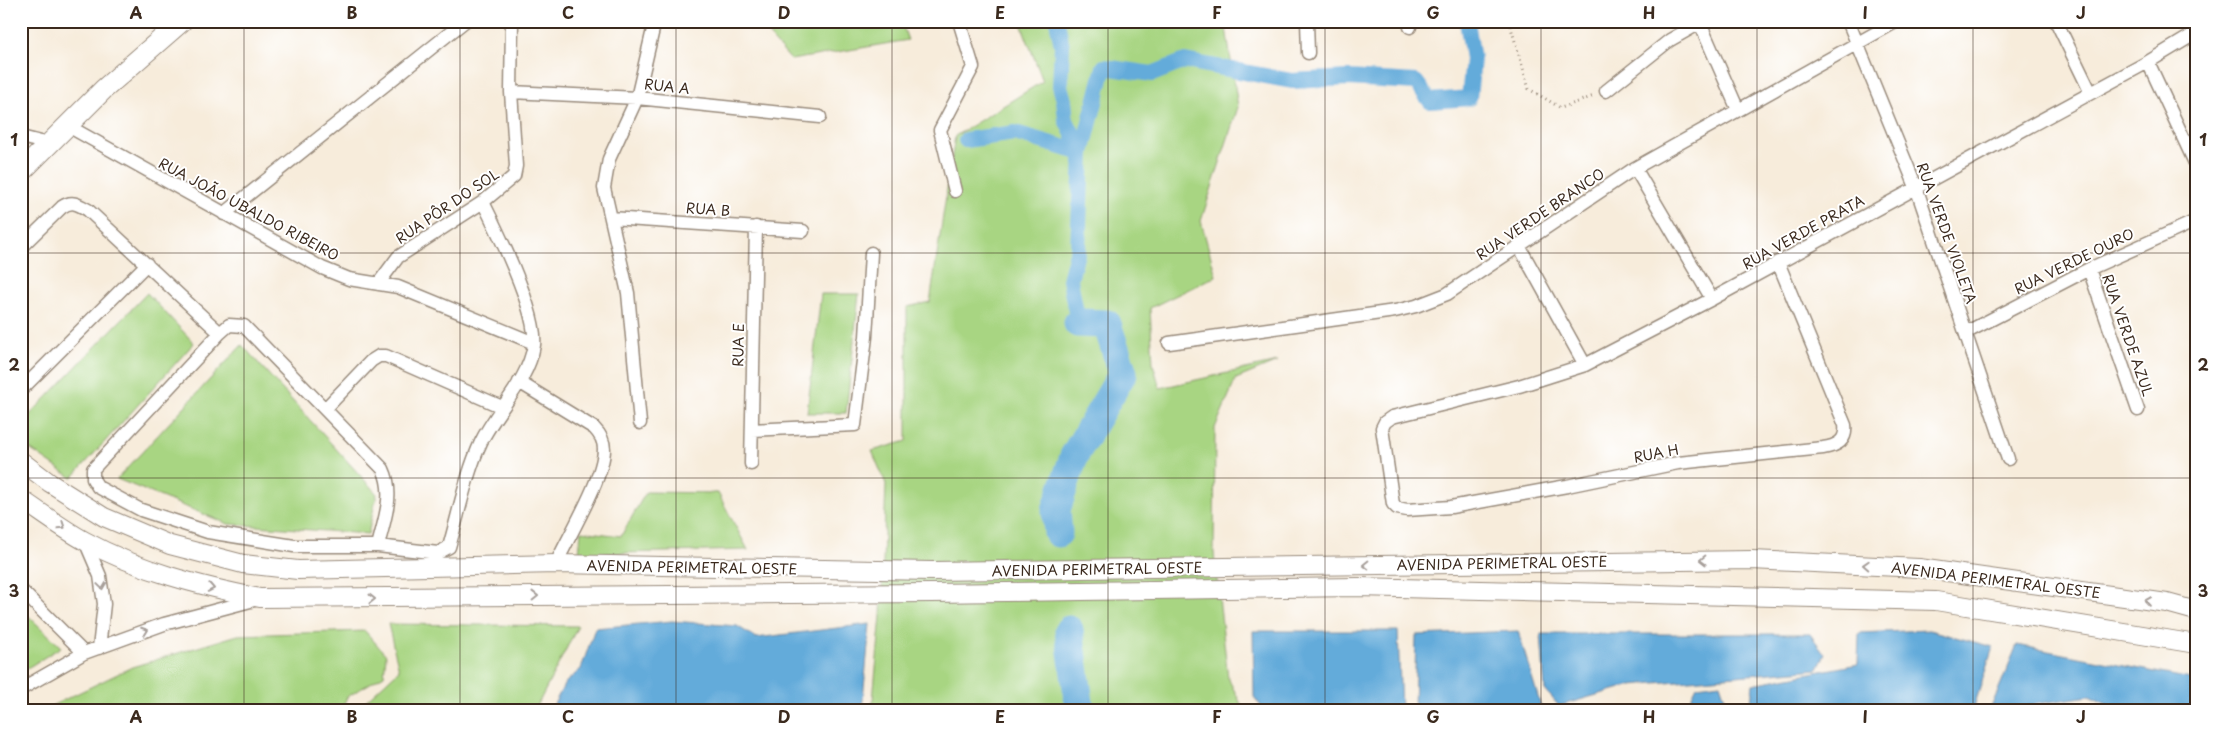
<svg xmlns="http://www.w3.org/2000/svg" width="2217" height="731" viewBox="0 0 2217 731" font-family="'Playpen Sans',sans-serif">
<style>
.green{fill:#a8d582;stroke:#728050}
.water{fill:#63abda;stroke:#4f6a7c}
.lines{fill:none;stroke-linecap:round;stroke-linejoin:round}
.canal{stroke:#63abda;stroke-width:16}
.river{stroke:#63abda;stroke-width:29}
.lane-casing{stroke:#998b7c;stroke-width:9}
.street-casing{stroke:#998b7c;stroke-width:15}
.secondary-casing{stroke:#998b7c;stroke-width:20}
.primary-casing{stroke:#998b7c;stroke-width:22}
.path{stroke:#998b7c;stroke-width:3;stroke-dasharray:1 4;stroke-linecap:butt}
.lane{stroke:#fff;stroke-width:6}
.street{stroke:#fff;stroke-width:12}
.secondary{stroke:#fff;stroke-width:18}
.primary{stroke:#fff;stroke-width:20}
.oneway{stroke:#a79f9a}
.grid{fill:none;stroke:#3b2a1e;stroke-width:1;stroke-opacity:0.55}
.labels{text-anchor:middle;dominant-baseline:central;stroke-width:4;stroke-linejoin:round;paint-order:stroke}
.street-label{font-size:14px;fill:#3b2a1e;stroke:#fff}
.neatline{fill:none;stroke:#3b2a1e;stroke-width:2}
.grid-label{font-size:16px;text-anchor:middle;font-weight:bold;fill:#3b2a1e}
</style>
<rect width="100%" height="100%" fill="#fff"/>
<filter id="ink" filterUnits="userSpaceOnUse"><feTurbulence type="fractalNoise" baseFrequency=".02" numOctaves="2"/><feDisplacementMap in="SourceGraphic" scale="10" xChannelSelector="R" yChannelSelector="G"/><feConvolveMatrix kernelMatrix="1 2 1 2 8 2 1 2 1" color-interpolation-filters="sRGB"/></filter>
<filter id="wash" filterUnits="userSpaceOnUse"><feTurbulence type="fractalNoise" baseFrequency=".0096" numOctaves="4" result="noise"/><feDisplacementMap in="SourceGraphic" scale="20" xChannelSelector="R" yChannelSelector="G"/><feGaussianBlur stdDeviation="1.12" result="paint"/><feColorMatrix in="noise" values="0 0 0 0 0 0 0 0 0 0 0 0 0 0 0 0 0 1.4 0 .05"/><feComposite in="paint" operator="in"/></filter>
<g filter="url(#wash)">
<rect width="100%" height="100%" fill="#f7ecdb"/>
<path class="green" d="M756,21H901L908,40L791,60Z
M1020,21H1225L1238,107L1201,221L1216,276L1150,308L1153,364L1160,388L1277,362L1236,379L1215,428L1214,553L1228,678L1244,710H872L881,616L886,484L872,451L907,441V307L930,302L955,136L1043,81Z
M147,293L194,343L72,478L21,443V424Z
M821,294H859L846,413H807Z
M242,345L377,494L368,534L228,524L117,479Z
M646,492L718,493L748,550L579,554L581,531L621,536Z
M21,609L61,647L21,672Z
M388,624L578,626L535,710H356L399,670Z
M365,631L386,655L384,675L347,697L341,710H43L132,667L238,635Z"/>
<path class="water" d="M672,621L737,626L756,638L870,624L862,710H551L565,683L581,669L595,628Z
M1929,630L1993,647L1973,710H1750L1753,684L1858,664L1859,633Z
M1253,631H1398L1401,710H1264L1254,697Z
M1518,631L1542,710L1414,709L1416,635Z
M1541,634H1810L1825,654L1818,669L1631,685L1559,706L1545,690Z
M2017,645L2196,680V710H2120L2089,696L2029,705L2025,710H1990Z
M1720,683L1729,710H1685L1697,686Z"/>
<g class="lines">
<path class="canal" d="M1057,21L1062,46L1060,86L1064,100L1066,120L1082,153
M966,140L1015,133L1082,153
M1078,323L1070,280L1078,249L1082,153L1104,67L1152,74L1185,61L1292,81L1348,78L1416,82L1430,101L1469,98L1473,59L1467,21"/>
<path class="river" d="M1058,533L1056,510L1074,456L1123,373L1107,324L1078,323
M1069,630L1080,710"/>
</g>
</g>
<g filter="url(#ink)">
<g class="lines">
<g class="lane-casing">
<path id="lane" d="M21,117V129"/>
</g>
<g class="street-casing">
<path id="street" d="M1307,21L1308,53
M1409,21L1410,27
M1699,21L1738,110
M1848,21L1916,187L2008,459
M2056,21L2091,93
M2148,62L2196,165
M1606,91L1670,40L1700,23
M511,92L637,98L820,117
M68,126L322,268L349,279L398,287L534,343
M21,137L49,144
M1635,168L1712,299
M955,191L940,130L973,67L959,21
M224,214L465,21
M611,218L803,231
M1519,246L1585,365
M21,247L62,207C72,200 78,204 88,210L220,333
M1778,262L1845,425C1847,441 1837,446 1823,448L1678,463L1567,486L1451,507L1407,510L1397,508L1393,504L1382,428L1385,422L1392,417L1519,386L1585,365L1712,299L2148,62L2196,33
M2089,269L2138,410
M378,284L398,257L483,202L514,176L516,166L511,92L512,21
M1967,332L2089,269L2196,221
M1169,343L1395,311L1416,306L1447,294L1635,168L1897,21
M519,382L594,428C600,434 604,440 604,449C604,478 569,535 556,564
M21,390L147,264
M325,409L371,361L379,356H386L502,407
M640,423L628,293L604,188L609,159L637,98L655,21
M752,430L855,425L866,337L871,253
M751,464L756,227
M85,541L100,576L104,604L99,648
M378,546C384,520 395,494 383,469L244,326L229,325L220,333L93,469V479L98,487L141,510L208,532L294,546H378L438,553L449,547C459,513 466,474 481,442C497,409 528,382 534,345C538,314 498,232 483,202
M21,590L84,653
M21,689L84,653L164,624L258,599"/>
</g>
<g class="secondary-casing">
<path id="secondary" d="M21,461L50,483L104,517L170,545L243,564L298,570L556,564L932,571L1752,560L1919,568L2167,603L2196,611
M21,499C42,513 63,529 85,541C140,571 200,586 260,598L932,593L1358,587L1936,601L2196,644"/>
</g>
<g class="primary-casing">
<path id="primary" d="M21,172L104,89L182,21"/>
</g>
<path class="path" d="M1509,21L1529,89L1561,108L1594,96"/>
<use href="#lane" class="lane"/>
<use href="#street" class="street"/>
<use href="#secondary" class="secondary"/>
<use href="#primary" class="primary"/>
</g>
<defs><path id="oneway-chevron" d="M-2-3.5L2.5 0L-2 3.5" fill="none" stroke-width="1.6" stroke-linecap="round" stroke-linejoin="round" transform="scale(1.25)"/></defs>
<g class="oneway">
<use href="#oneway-chevron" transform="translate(62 526) rotate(34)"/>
<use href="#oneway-chevron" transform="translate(1703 560) rotate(179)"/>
<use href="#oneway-chevron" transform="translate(1366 565) rotate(179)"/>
<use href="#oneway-chevron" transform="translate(1866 565) rotate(-177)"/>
<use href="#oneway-chevron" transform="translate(102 586) rotate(82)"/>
<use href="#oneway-chevron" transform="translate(211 588) rotate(11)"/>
<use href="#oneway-chevron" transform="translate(535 596) rotate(-1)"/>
<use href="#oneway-chevron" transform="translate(372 599)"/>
<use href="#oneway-chevron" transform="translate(2148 601) rotate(-172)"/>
<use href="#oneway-chevron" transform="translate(145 631) rotate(-20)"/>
</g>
</g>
<path class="grid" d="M244,21V710M460,21V710M676,21V710M892,21V710M1108,21V710M1325,21V710M1541,21V710M1757,21V710M1973,21V710M21,253H2196M21,478H2196"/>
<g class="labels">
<g class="street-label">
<text transform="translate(667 86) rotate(6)">RUA A</text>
<text transform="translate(447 206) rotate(-34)">RUA PÔR DO SOL</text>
<text transform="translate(249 209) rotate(28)">RUA JOÃO UBALDO RIBEIRO</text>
<text transform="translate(708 209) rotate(4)">RUA B</text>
<text transform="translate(1540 214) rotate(-34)">RUA VERDE BRANCO</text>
<text transform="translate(1803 232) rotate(-29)">RUA VERDE PRATA</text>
<text transform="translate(1947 233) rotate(70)">RUA VERDE VIOLETA</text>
<text transform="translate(2074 261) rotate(-26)">RUA VERDE OURO</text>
<text transform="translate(2128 335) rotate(71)">RUA VERDE AZUL</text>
<text transform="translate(738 345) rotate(-89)">RUA E</text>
<text transform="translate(1656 453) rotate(-11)">RUA H</text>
<text transform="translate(1502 563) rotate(-1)">AVENIDA PERIMETRAL OESTE</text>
<text transform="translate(692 567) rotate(1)">AVENIDA PERIMETRAL OESTE</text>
<text transform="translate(1097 569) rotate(-1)">AVENIDA PERIMETRAL OESTE</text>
<text transform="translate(1996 580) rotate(7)">AVENIDA PERIMETRAL OESTE</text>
</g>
</g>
<rect width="2217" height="731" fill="none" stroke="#fff" stroke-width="55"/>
<rect x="28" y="28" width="2162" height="676" class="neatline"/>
<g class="grid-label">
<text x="136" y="19">A</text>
<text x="352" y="19">B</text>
<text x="568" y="19">C</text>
<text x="784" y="19">D</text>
<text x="1000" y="19">E</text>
<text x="1217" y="19">F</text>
<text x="1433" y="19">G</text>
<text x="1649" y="19">H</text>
<text x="1865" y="19">I</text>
<text x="2081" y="19">J</text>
<text x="14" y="146">1</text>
<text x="2203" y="146">1</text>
<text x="14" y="371">2</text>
<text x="2203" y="371">2</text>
<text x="14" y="597">3</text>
<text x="2203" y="597">3</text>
<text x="136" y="723">A</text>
<text x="352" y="723">B</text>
<text x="568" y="723">C</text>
<text x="784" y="723">D</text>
<text x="1000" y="723">E</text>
<text x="1217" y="723">F</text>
<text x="1433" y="723">G</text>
<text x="1649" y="723">H</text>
<text x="1865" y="723">I</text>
<text x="2081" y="723">J</text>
</g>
</svg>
